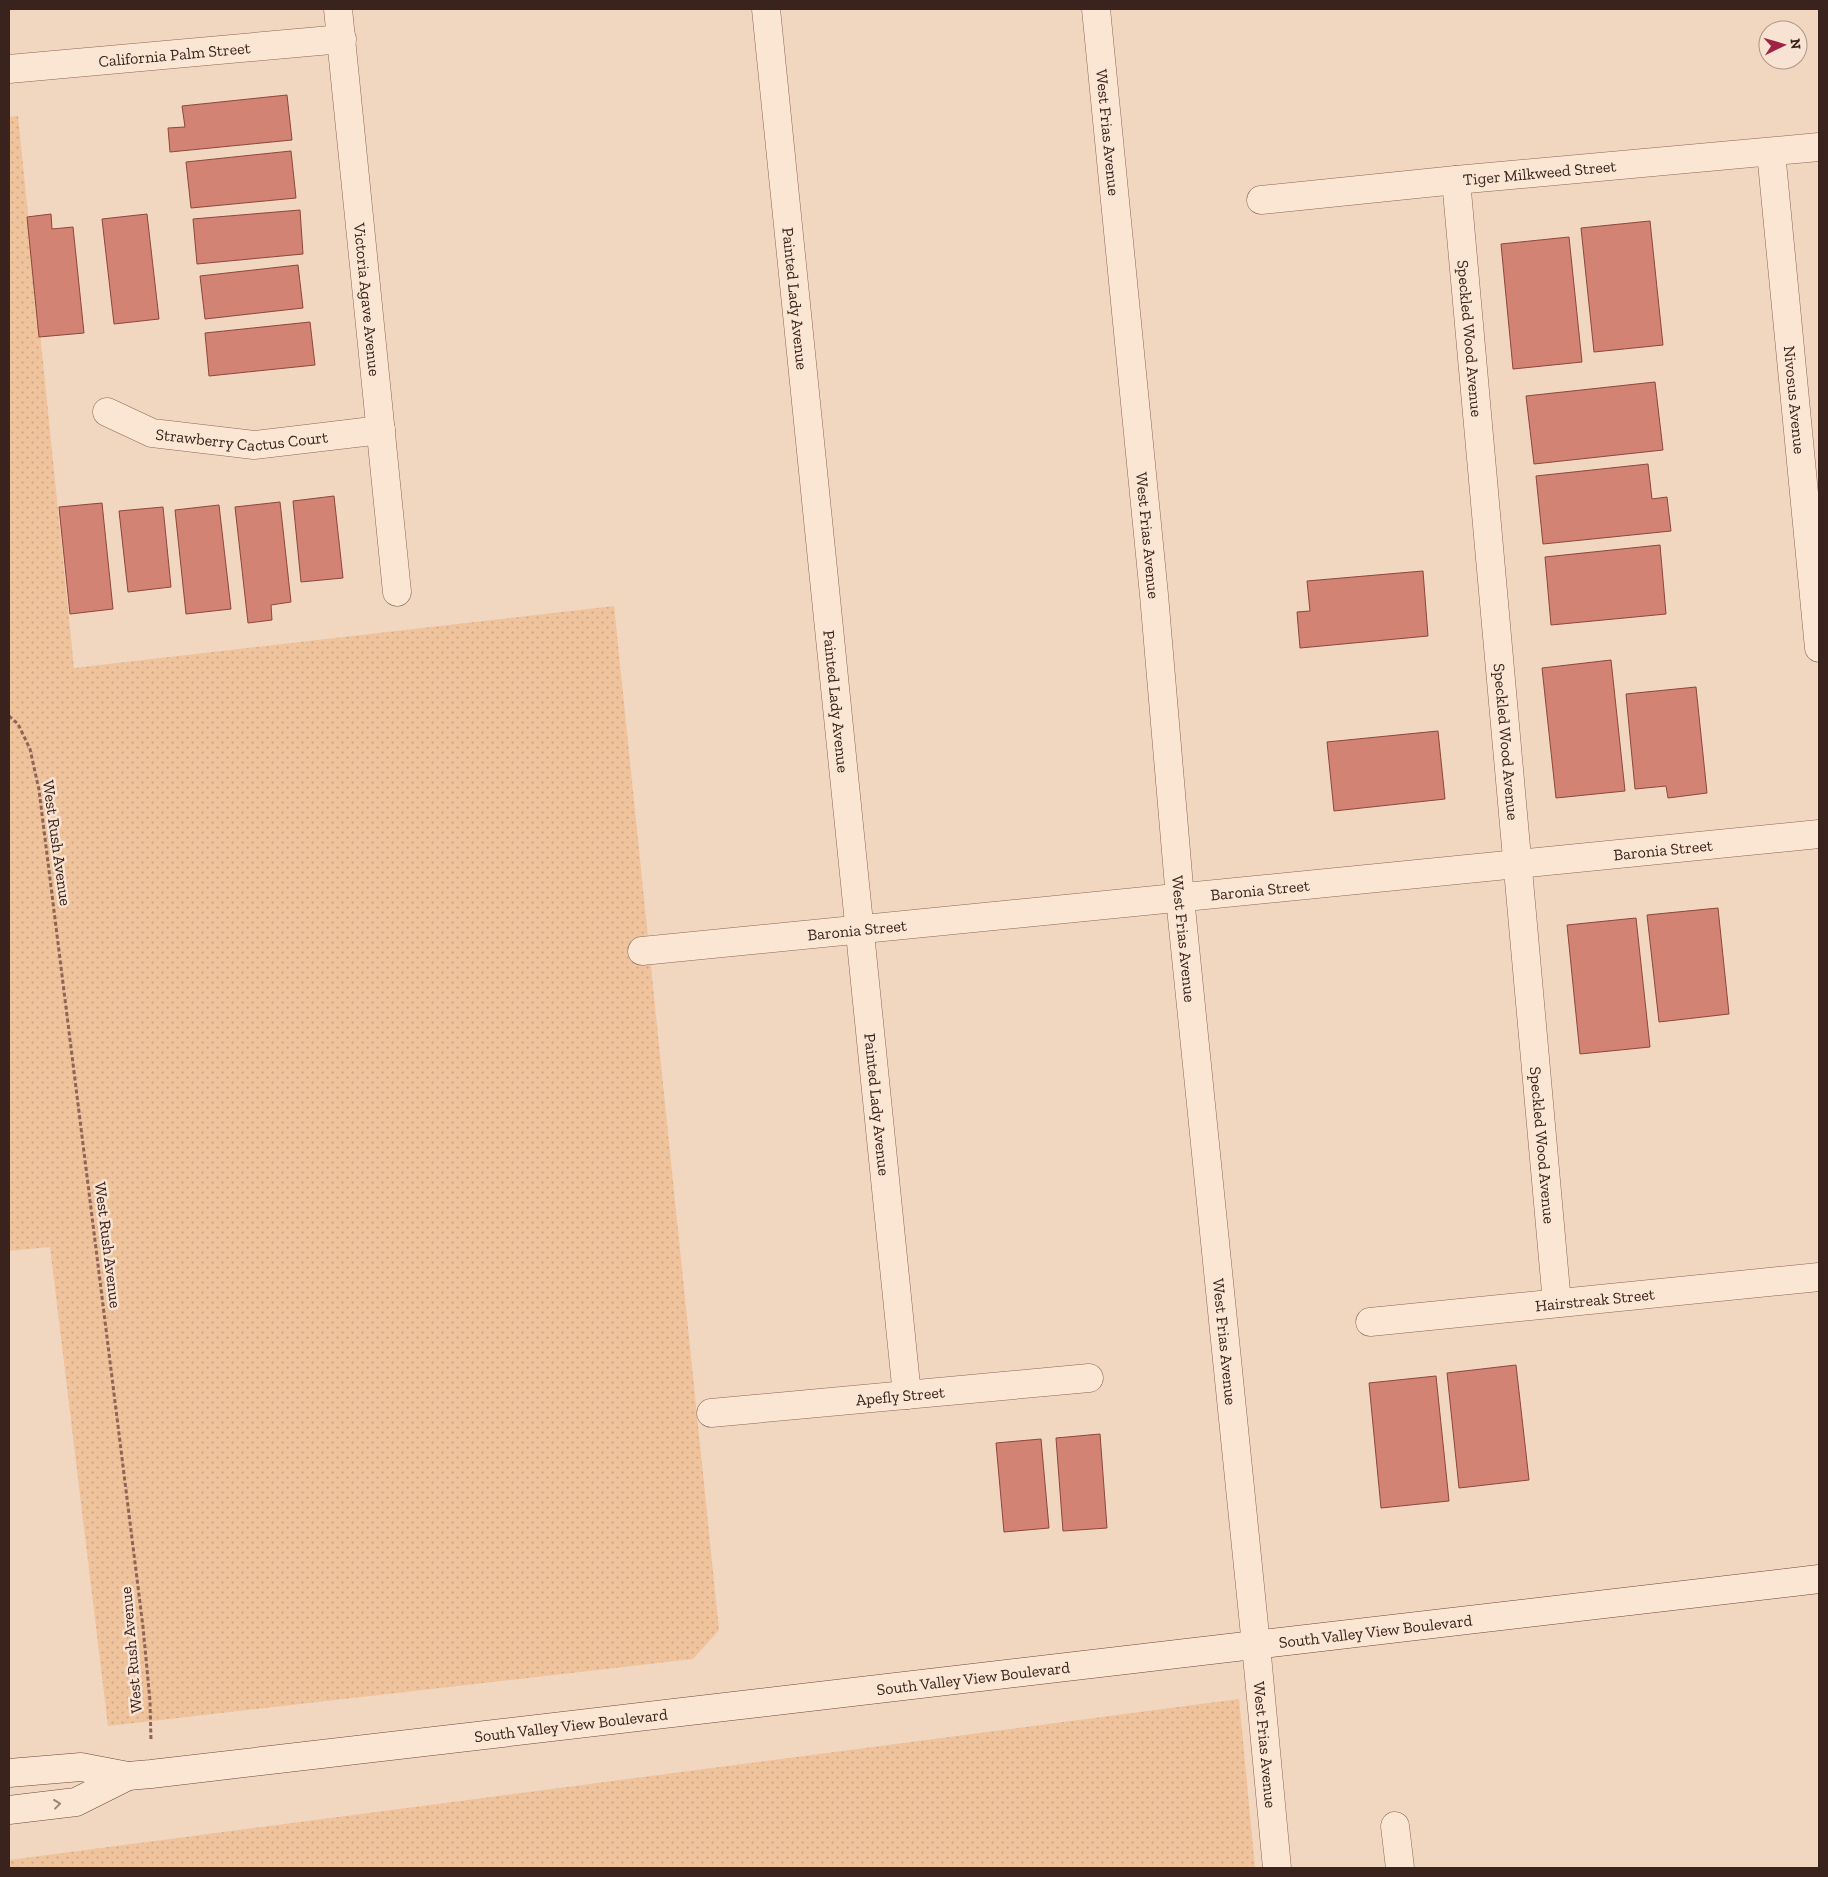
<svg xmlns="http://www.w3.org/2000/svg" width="1828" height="1877" viewBox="0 0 1828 1877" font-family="'Zilla Slab',serif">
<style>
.sand{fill:url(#sand-dots)}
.building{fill:#d28374;stroke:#8d463b}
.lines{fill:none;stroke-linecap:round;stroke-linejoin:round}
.minor-casing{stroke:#8c6557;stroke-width:29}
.tertiary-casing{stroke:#8c6557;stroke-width:29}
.secondary-casing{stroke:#6d473a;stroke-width:29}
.path{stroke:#8c6557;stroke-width:3;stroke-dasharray:4 2.5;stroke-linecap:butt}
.minor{stroke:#fbe6d4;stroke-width:28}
.tertiary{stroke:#fbe6d4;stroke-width:28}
.secondary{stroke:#fbe6d4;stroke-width:28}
.oneway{stroke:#9a8478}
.labels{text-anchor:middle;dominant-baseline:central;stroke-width:5;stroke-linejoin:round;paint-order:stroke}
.street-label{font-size:16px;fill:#3a231c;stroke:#f8e2d1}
</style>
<defs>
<pattern id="sand-dots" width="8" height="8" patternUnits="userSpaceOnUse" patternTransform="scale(1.25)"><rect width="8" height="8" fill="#efc39c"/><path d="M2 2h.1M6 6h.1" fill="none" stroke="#cea786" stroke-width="1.8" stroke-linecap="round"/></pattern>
</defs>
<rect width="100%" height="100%" fill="#f1d6c0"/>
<path class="sand" d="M18,116L74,668L614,606L719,1630L693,1659L108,1726L50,1247L9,1251V117Z
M1239,1699L1255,1868H9V1860Z"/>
<path class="building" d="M287,95L292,140L170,152L168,128L185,127L182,106Z
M291,151L296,198L191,208L186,162Z
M300,210L303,254L197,264L193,219Z
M51,214L52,229L73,227L84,333L39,337L27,217Z
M147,214L159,319L114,324L102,219Z
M1650,221L1663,345L1594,352L1581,228Z
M1569,237L1582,362L1513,369L1501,244Z
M298,265L303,308L205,319L200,276Z
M310,322L315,365L209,376L205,333Z
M1655,382L1663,450L1534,464L1526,396Z
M1648,464L1652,499L1667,497L1671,531L1543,544L1536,476Z
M334,496L343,578L301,582L293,501Z
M280,502L291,602L271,605L272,620L248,623L235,507Z
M102,503L113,609L70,614L59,507Z
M219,505L231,609L186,614L175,510Z
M163,507L171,587L128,592L119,511Z
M1660,545L1666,614L1551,625L1545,557Z
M1423,571L1428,636L1300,648L1297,612L1310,611L1307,581Z
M1611,660L1625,791L1556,798L1542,668Z
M1696,687L1707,793L1668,798L1666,786L1635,789L1626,694Z
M1438,731L1445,799L1334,811L1327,742Z
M1718,908L1729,1014L1659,1022L1647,915Z
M1636,918L1650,1047L1580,1054L1567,925Z
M1516,1365L1529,1480L1459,1488L1447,1373Z
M1436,1376L1449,1501L1381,1508L1369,1383Z
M1100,1434L1107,1528L1063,1531L1056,1438Z
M1041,1439L1049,1528L1004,1532L996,1443Z"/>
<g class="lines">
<g class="minor-casing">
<g id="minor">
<path id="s1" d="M338,9L397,592"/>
<path id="s2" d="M766,9L907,1395"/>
<path id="s3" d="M9,69L342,39"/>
<path id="s4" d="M1771,152L1819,648"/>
<path id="s5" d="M1456,180L1557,1303"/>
<path id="s6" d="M1261,200L1456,180L1819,147"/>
<path id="s7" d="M107,412L152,433L254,445L381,430"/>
<path id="s8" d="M642,951L1819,834"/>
<path id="s9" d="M1370,1322L1819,1277"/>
<path id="s10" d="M711,1413L1089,1378"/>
<path d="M1395,1826L1400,1868"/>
</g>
</g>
<g class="tertiary-casing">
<g id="tertiary">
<path id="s11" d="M1096,9L1154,595L1180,898L1256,1645L1277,1868"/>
</g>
</g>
<g class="secondary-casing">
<g id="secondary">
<path id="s12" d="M9,1773L81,1767L128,1776L151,1774L1819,1579"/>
<path d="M9,1810L76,1802L128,1776"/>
</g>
</g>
<path class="path" d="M9,716L18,724L30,749L39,790L143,1627L150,1701L151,1741"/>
<use href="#minor" class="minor"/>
<use href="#tertiary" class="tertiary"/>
<use href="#secondary" class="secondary"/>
</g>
<defs><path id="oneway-chevron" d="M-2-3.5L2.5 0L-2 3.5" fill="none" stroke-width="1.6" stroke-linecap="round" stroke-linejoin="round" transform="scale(1.25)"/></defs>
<use class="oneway" href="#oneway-chevron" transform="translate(57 1804) rotate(-7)"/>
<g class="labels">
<g class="street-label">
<text stroke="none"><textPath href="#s3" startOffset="166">California Palm Street</textPath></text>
<text stroke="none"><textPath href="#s11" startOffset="124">West Frias Avenue</textPath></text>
<text stroke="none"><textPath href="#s6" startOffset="280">Tiger Milkweed Street</textPath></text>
<text stroke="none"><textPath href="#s2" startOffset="291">Painted Lady Avenue</textPath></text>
<text stroke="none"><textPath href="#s1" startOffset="292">Victoria Agave Avenue</textPath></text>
<text stroke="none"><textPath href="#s5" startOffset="159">Speckled Wood Avenue</textPath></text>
<text stroke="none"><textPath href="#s4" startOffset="249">Nivosus Avenue</textPath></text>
<text stroke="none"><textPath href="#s7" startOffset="140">Strawberry Cactus Court</textPath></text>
<text stroke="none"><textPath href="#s11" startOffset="529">West Frias Avenue</textPath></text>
<text stroke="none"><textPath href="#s2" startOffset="696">Painted Lady Avenue</textPath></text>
<text stroke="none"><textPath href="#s5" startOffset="564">Speckled Wood Avenue</textPath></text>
<text transform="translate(57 843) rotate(82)">West Rush Avenue</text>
<text stroke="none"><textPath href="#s8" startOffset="1026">Baronia Street</textPath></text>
<text stroke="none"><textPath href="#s8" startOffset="621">Baronia Street</textPath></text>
<text stroke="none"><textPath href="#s8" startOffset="216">Baronia Street</textPath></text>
<text stroke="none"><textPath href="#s11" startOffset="934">West Frias Avenue</textPath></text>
<text stroke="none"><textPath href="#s2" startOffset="1101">Painted Lady Avenue</textPath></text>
<text stroke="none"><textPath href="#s5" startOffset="969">Speckled Wood Avenue</textPath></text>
<text transform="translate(108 1245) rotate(83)">West Rush Avenue</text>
<text stroke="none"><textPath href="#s9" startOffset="226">Hairstreak Street</textPath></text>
<text stroke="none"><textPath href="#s11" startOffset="1339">West Frias Avenue</textPath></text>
<text stroke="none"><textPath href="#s10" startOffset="190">Apefly Street</textPath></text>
<text stroke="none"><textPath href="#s12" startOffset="1376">South Valley View Boulevard</textPath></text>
<text transform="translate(131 1650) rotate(-95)">West Rush Avenue</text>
<text stroke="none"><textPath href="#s12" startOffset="971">South Valley View Boulevard</textPath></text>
<text stroke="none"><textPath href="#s12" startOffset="566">South Valley View Boulevard</textPath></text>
<text stroke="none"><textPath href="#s11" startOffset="1744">West Frias Avenue</textPath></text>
</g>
</g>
<rect width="1828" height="1877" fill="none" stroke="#3a231c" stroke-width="20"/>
<g transform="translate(1783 45) rotate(85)"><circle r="24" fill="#f8e2d1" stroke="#ac9689"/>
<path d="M0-4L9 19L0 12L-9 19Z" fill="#9f2344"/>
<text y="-8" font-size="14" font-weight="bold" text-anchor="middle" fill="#3a231c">N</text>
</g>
</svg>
